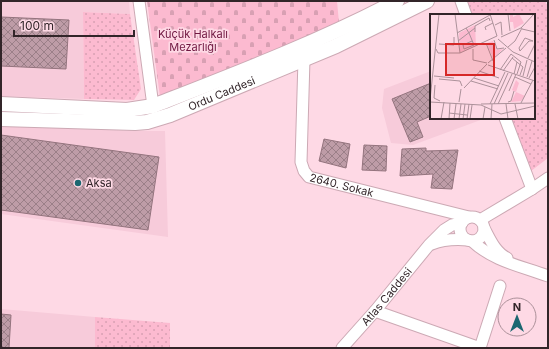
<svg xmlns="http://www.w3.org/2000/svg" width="549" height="349" viewBox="0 0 549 349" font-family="Inter,sans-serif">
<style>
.built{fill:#f7cbda}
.grass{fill:url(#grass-dots)}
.cemetery{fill:url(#cemetery-stones)}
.building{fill:url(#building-cross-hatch);stroke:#94747e}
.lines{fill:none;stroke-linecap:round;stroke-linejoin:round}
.minor-casing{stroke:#cca9b4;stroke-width:13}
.major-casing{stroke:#cca9b4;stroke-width:16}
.minor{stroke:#fff;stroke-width:11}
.major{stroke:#fff;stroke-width:14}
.poi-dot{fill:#1c6771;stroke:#fed9e5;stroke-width:1.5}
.labels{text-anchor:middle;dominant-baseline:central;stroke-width:3.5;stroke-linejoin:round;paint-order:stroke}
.park-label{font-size:11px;fill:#701741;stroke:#fed9e5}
.street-label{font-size:11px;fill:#322529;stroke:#fed9e5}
.poi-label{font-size:11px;fill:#322529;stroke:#fed9e5;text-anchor:start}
.inset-road{fill:none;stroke:#ac919a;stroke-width:1}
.view{fill:#d62828;fill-opacity:0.15;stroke:#d62828;stroke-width:2}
.inset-edge{fill:none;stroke:#322529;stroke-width:2}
</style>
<defs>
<pattern id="grass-dots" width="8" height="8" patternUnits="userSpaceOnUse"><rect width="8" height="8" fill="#fcbad0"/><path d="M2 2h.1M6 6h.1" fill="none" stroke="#d8a0b3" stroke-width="1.8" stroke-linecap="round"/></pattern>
<pattern id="cemetery-stones" width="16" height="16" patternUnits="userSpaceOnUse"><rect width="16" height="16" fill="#fcbad0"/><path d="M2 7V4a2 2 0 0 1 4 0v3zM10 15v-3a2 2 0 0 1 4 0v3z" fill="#d8a0b3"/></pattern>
<pattern id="building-cross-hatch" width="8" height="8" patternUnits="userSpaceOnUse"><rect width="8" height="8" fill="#be9ca7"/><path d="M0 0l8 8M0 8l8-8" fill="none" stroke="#9b7f88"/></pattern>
</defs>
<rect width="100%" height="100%" fill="#fed9e5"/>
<path class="built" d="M1,1H129L130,14L83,12L84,99L1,96Z
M431,71V118H486L413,145L391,143L382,108L384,89Z
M1,123L132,131H165L168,237L1,214Z
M1,309L95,317V348H1Z"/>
<path class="grass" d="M465,1H545L546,4H548V158L531,171L510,118H534V15H471Z
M83,12L130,14L141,89L134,100L84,99Z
M95,317L170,323V348H95Z"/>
<path class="cemetery" d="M147,1H337L339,23L160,97Z"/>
<path class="building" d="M1,17L69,20L66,69L1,66Z
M431,83V116L417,122L423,137L410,142L392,99Z
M1,135L159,157L148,230L1,210Z
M324,139L350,144L346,168L319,161Z
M364,145L387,146L386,171L362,170Z
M426,148V151L458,150L452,189L431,188L433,174L400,176L402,149Z
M1,314L11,315L9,348H1Z"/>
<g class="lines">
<g class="minor-casing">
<g id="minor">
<path d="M139,1L153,106"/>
<path d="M461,1L466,15"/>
<path id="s1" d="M304,59L301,162L304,171L309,177L469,217"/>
<path d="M505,118L532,189"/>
<circle cx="472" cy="229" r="12"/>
<path d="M480,220L532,189L548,178"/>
<path d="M484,228C490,239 495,252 507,258"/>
<path d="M472,241C493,261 521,266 548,276"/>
<path d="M432,244C444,239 455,239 468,240"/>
<path d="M375,311L480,348"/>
<path id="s2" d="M342,348L375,311L429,245L444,230L452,225L462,223"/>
<path d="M480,348L500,286"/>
</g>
</g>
<g class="major-casing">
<g id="major">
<path d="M1,104L127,110L153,106C235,74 319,42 397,1"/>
<path id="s3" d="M1,119L135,123L147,122L170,115L336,46L427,1"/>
</g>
</g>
<use href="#minor" class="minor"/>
<use href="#major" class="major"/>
</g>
<circle class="poi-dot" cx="78" cy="183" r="4"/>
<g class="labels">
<g class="park-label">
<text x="193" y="34">Küçük Halkalı<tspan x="193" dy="13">Mezarlığı</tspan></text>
</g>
<g class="street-label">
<text stroke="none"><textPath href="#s3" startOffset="226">Ordu Caddesi</textPath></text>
<text stroke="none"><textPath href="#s1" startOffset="154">2640. Sokak</textPath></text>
<text stroke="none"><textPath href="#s2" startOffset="68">Atlas Caddesi</textPath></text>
</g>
<g class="poi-label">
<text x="86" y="183">Aksa</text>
</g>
</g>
<g transform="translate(430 14)">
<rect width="105" height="105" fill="#fed9e5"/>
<path d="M80,0H83V3L89,0L94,9L84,15L83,8H80ZM63,27L67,36L73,35L63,45L57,29ZM86,66L89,69L86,78L95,82L91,87L81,88L86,78L82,76Z" fill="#fcbad0"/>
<path d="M45,11L46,32L30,39L29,19Z" fill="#fcbad0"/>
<path class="inset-road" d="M25,0L30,39M60,0L67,22M78,0L80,17M65,11L71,8L72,21M36,14L39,19L44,31L34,35L33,31L42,27M92,15L105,18M56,16L55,13L63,9M45,18V12L59,4L60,7M27,19L60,1M71,23L91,14L104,0M95,24L103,27H99L90,37L89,34ZM68,25L83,38L105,48M64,26L67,35L74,34M28,27L45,14M56,29L63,47M9,30L24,31V23M78,33L85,27L92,14M6,35L8,39H30L67,22M43,35V46L57,49M82,44L93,53L90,61M98,44L105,30M58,49L76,34M58,51L105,67M70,56L81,40L91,48L87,60M49,57L69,64M73,57L83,43M84,60L87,48M4,62L24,64M93,62L97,46M85,63L101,70M97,63L102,47M44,64L69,72M99,64L105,53M9,65L30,67L32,72M41,67L68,75M5,71L4,84L10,87M34,74L57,50M79,77L86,60M0,86L9,0M0,88L51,91L71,100L105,92M29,88L31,75M78,88L81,87L84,77M91,89L103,66M51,90L105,89M60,90L75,58M64,90L78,59M68,90L82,60M76,90L78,105M85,90L88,105M19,99L37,101M11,105L14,88M19,105L20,89M24,105L26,90M29,105L31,90M33,105L35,90M37,105L39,90M40,105L42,91M53,105L55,93M61,105L62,90"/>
<path class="view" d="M16,30H64V61H16Z"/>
<rect width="105" height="105" class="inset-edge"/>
</g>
<rect width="549" height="349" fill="none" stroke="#322529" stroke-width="4"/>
<g transform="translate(517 317)"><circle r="19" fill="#fed9e5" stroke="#ac919a"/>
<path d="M0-3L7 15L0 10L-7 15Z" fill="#1c6771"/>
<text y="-6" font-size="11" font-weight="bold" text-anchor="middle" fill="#322529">N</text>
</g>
<path d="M14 30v6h120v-6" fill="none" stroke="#322529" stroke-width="2"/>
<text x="20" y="30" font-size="12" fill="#322529" stroke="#fed9e5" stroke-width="3" paint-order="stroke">100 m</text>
</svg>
